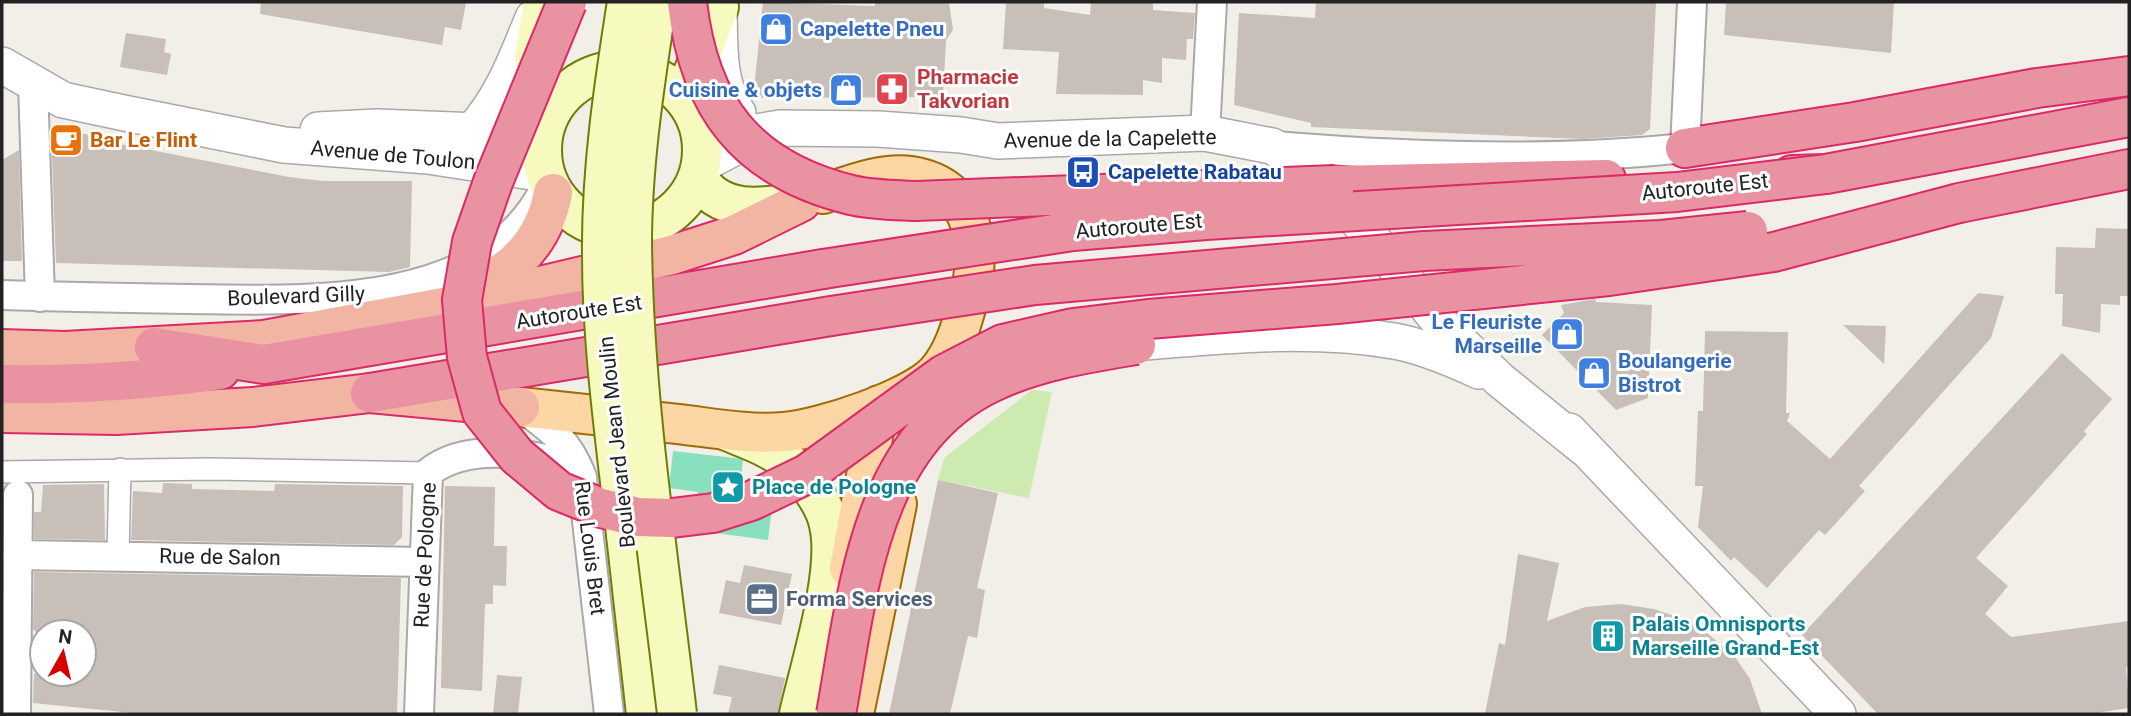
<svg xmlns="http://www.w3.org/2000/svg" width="2131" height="716" viewBox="0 0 2131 716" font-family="Roboto,sans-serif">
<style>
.grass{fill:#cdebb0}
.pitch{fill:#88e0be}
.building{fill:#c7bfb8}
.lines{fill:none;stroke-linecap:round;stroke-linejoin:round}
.pedestrian-casing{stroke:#a9a9a9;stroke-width:24}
.minor-casing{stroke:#a9a9a9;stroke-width:32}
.tertiary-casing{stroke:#a9a9a9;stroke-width:38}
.secondary-casing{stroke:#707d05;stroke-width:42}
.primary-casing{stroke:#a06b00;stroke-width:42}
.trunk-casing{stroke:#dc2a67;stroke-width:42}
.motorway-casing{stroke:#dc2a67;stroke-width:42}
.pedestrian{stroke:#fff;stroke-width:21}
.minor{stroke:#fff;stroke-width:28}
.tertiary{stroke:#fff;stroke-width:35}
.secondary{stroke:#f7fabf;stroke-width:38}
.primary{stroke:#fcd6a4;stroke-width:38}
.trunk{stroke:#f2b4a3;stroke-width:38}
.motorway{stroke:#e892a2;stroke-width:38}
.secondary-bridge-casing{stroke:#707d05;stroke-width:42;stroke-linecap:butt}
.motorway-bridge-casing{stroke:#dc2a67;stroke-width:42;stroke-linecap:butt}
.secondary-bridge{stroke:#f7fabf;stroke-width:38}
.motorway-bridge{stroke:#e892a2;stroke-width:38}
.labels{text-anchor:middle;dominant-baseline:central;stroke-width:6;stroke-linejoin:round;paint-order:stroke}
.shop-label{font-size:21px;font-weight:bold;fill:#366cbe;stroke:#fff;text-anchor:start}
.health-label{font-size:21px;font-weight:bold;fill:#be3a42;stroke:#fff;text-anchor:start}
.street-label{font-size:21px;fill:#222;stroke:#fff}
.food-label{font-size:21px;font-weight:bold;fill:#c56008;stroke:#fff;text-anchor:start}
.transit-label{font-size:21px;font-weight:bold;fill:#164399;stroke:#fff;text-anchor:start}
.culture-label{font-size:21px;font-weight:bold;fill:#0d838f;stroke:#fff;text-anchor:start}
.service-label{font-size:21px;font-weight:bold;fill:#4e5e75;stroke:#fff;text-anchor:start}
</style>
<rect width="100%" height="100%" fill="#f2efe9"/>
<path class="grass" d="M1032,390L1052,392L1029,498L938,480L944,458Z"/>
<path class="pitch" d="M673,451L743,459L739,497L773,501L768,540L693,530L698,492L669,488Z"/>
<path class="building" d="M261,2H466L461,30L445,27L442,45L260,14Z
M763,2L875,6V2H949L953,30L946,40L943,97L753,98Z
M1006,2H1044V8L1090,15L1091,2H1153V10L1195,13L1193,39H1187L1186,60L1162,58V83L1143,80V95L1056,94L1059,52L1003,49Z
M1316,2H1656L1650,129L1642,135L1583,139L1311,127V123L1234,105L1239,13L1315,18Z
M1726,2H1894L1891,53L1724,35Z
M126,33L166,39L164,52L171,54L167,75L120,67Z
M58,126L115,143L289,177L323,181H412L410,267L389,272L56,263L51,130Z
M19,150L22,261H2V160Z
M2096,228L2129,229V296H2120V305L2101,304L2100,333L2062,326L2063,294H2055L2056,247L2095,248Z
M1978,293L2004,296L1991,338L1859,486L1865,491L1837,522L1825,535L1819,530L1767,588L1734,557L1731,561L1698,527L1703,486H1695L1698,411H1703L1705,331L1788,332L1786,413H1790L1787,421L1830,459Z
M1595,299L1596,302L1652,305L1648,398L1616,410L1542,335L1564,313L1561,305Z
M1843,325L1886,326L1884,364Z
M2062,353L2112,399L2084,431L2087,434L1976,558L2008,586L1985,614L2011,637L2129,621V667H2126L2129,708L2089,714H1878L1802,635Z
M938,480L998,493L977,588L985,590L977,638L968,636L950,714H889Z
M163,483L192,484V489L274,491L275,484L403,486L402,537L394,545L131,540L133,491L162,493Z
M104,484L105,540L34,539V512H41L43,485Z
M445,486L495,487L494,546H507L506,586L493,585V604H485L482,691L441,688Z
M1518,554L1559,563L1547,621L1585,607L1621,604L1654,609L1680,618L1707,633L1735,657L1750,679L1762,714H1485L1499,643L1505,645Z
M744,565L792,574L781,625L719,613L726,580L740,583Z
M34,572L401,578L397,714H142L33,703L34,674H84V632H36L33,629Z
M719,665L785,678L778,714H728L732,697L713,694Z
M497,675L522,677L518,714H493Z"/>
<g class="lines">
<g class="pedestrian-casing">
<path id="pedestrian" d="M2,472L211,469L428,473
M118,555L120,469"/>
</g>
<g class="minor-casing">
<path id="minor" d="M33,84L40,297
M1205,133L1212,2
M1275,146C1407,157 1553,162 1685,148L1692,2
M2,295C64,297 126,298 188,299C301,300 478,311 542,194
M522,408C553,430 568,441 582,477L609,714
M17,555L424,562
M16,714L18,495
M419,714L428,473C466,442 539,451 580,472"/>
</g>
<g class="tertiary-casing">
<path id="tertiary" d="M719,8C720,42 717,85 738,113
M2,65L63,100L129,114L284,145L428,156L545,174
M691,108L707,121L738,135L780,128L878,129L961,135L998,141L1205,133L1272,146L1308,168L1363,227L1441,324L1500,380L1584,448
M318,130L377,127L527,133L545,126
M471,132C502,99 516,59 533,18
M701,165L760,134
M1107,345C1203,338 1299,325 1394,341C1423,346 1453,359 1479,371
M1569,431L1838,714"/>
</g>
<g class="secondary-casing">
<path id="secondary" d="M542 150a80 80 0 1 1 160 0a80 80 0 1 1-160 0Z
M539,75L534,57L543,2
M691,78L719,7L718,2
M698,177C718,215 763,208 799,202
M727,431C748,440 771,447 789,463C805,478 825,503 829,525C840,572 810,665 799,714
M626,535L646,714"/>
</g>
<g class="primary-casing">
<path id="primary" d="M520,407C573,413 626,418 678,424C713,428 750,435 784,432C821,429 911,399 936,373C954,353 961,326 968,301C983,248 976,186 911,176C882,172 850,185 823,194
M849,568L879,405
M854,714L897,504"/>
</g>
<g class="trunk-casing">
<path id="trunk" d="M469,291C515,271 544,241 553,193
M2,349L65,351L264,340L476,301L672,255L734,235L801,202
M2,413L116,415L253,407L370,393L520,407"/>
</g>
<g class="motorway-casing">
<path id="motorway" d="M1685,148L1855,122L2037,88L2129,76
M1792,175L1826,174L2129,117
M1335,185L1606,179
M1959,203L2129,169
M154,347L264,364L823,269
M2,384C76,385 147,381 220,370
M370,393L831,316"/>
</g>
<use href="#pedestrian" class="pedestrian"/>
<use href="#minor" class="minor"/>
<use href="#tertiary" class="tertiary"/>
<use href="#secondary" class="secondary"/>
<use href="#primary" class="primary"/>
<use href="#trunk" class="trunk"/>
<use href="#motorway" class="motorway"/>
<g class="secondary-bridge-casing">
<path id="secondary-bridge" d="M657,2C645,82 632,163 632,244C634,401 659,559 677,714
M626,535C616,442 602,349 602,255C601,170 614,85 627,2"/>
</g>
<g class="motorway-bridge-casing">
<path id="motorway-bridge" d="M567,2L493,182L472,242L462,300L467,357L482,412L517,456L559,491L601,508L637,517L672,518L713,513L751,501L807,474L943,375L1003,344L1073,328L1148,319L1337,304L1609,276L1774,252L1959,203
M687,2C699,107 746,169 851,195C872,200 895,200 916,201L1335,185
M823,269L1073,231L1206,220L1677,192L1826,174
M831,316L1035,285L1424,251L1661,240L1748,231
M836,714C858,594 868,436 997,380C1041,360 1088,353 1136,345"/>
</g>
<use href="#secondary-bridge" class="secondary-bridge"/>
<use href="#motorway-bridge" class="motorway-bridge"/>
</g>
<defs>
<g id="shop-square" transform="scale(1.75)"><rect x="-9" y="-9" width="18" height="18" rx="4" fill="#3f7fe0" stroke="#fff"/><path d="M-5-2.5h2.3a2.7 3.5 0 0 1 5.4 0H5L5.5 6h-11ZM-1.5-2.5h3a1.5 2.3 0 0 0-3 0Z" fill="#fff"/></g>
<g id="pharmacy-square" transform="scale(1.75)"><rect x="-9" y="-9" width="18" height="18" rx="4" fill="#e0444e" stroke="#fff"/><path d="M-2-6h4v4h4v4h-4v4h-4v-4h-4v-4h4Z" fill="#fff"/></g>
<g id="cafe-square" transform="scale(1.75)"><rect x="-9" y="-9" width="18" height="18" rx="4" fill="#e8710a" stroke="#fff"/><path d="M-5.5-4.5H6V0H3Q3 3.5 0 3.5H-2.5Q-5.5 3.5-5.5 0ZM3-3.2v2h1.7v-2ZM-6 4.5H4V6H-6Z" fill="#fff"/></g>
<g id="bus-square" transform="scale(1.75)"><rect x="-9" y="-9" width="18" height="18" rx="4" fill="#1a4fb4" stroke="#fff"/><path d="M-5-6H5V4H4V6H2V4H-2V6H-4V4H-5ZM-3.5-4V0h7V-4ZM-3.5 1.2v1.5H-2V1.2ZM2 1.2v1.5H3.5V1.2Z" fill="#fff"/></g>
<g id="sight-square" transform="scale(1.75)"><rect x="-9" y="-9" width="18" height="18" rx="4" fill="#0f9aa8" stroke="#fff"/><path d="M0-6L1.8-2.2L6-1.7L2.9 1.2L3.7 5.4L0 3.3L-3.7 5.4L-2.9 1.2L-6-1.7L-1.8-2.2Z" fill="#fff"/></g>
<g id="office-square" transform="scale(1.75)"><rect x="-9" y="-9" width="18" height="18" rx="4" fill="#5c6f8a" stroke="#fff"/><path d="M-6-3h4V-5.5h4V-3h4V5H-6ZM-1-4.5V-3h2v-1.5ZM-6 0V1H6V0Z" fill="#fff"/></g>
<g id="building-square" transform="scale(1.75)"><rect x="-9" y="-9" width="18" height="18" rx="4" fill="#0f9aa8" stroke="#fff"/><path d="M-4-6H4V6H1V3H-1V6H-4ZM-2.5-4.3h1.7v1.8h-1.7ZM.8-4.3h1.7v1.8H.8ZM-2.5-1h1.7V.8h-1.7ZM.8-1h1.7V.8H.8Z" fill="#fff"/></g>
</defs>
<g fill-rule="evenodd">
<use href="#shop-square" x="776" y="29"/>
<use href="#pharmacy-square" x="892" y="89"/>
<use href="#shop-square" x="846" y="90"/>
<use href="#cafe-square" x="66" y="140"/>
<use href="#bus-square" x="1083" y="172"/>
<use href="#shop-square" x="1567" y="334"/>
<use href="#shop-square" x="1594" y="373"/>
<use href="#sight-square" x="728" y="487"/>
<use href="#office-square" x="762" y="599"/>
<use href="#building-square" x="1608" y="636"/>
</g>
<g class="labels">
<g class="shop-label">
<text x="800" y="29">Capelette Pneu</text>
<text x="822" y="90" text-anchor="end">Cuisine &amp; objets</text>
<text x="1542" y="322" text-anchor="end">Le Fleuriste<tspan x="1542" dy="24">Marseille</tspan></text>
<text x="1618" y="361">Boulangerie<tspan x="1618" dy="24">Bistrot</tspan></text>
</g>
<g class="health-label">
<text x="917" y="77">Pharmacie<tspan x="917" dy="24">Takvorian</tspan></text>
</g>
<g class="street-label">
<text transform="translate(1110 139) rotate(-1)">Avenue de la Capelette</text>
<text transform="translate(393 155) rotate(5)">Avenue de Toulon</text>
<text transform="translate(1705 187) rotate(-6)">Autoroute Est</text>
<text transform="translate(1139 226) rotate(-5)">Autoroute Est</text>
<text transform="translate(296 296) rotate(-2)">Boulevard Gilly</text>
<text transform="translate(579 312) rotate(-9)">Autoroute Est</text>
<text transform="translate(617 442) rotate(-96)">Boulevard Jean Moulin</text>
<text transform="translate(590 548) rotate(83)">Rue Louis Bret</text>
<text transform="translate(425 555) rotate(-87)">Rue de Pologne</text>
<text transform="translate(220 557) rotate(1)">Rue de Salon</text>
</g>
<g class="food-label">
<text x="90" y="140">Bar Le Flint</text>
</g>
<g class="transit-label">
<text x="1108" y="172">Capelette Rabatau</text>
</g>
<g class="culture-label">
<text x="752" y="487">Place de Pologne</text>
<text x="1632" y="624">Palais Omnisports<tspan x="1632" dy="24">Marseille Grand-Est</tspan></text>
</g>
<g class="service-label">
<text x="786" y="599">Forma Services</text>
</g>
</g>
<rect width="2131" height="716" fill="none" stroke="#222222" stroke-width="7"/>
<g transform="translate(63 653) rotate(8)"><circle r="33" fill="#ffffff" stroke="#a7a7a7" stroke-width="2"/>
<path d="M0-5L12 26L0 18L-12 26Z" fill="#d40000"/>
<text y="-10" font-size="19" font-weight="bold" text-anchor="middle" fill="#222222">N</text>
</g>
</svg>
